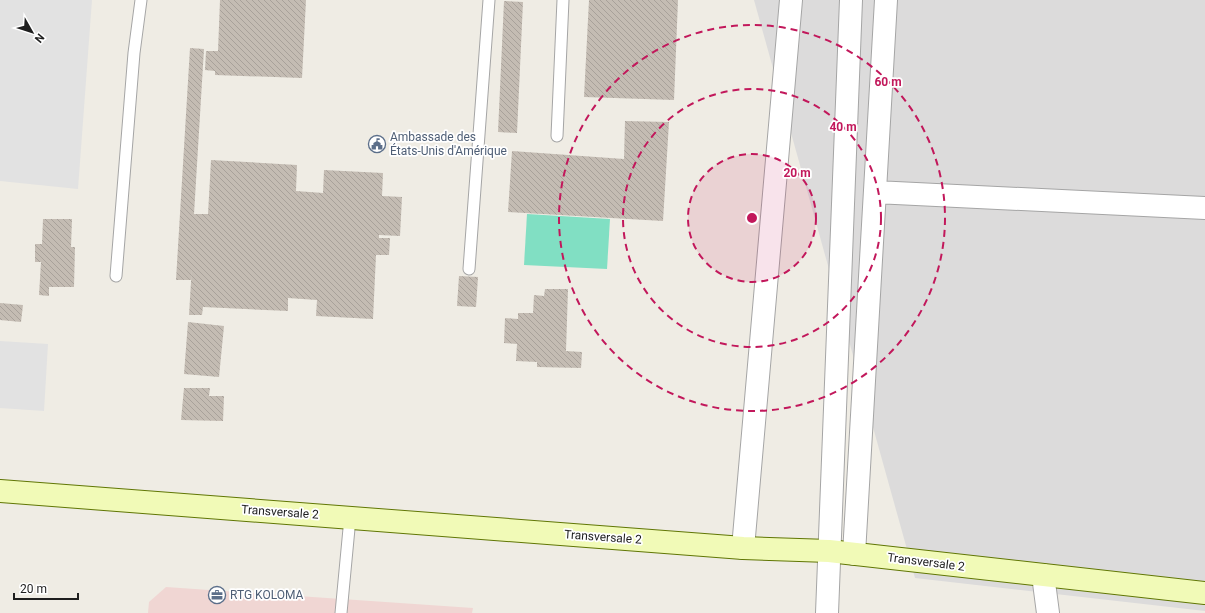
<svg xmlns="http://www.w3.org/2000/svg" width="1205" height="613" viewBox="0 0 1205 613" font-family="Roboto,sans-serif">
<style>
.residential{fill:#dcdbdb}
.commercial{fill:#f0d6d3}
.pitch{fill:#81dfc3}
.parking{fill:#e2e2e2}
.building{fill:url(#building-back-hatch)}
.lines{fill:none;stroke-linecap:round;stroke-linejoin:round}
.lane-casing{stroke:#a5a5a5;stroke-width:13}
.street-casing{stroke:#a5a5a5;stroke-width:24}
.secondary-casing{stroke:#607604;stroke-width:24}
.lane{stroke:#fff;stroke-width:11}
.street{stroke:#fff;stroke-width:22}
.secondary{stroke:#f1fab7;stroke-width:22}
.ring{fill:none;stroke:#c2185b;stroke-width:2;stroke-dasharray:7 5}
.labels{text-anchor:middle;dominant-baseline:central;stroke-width:3.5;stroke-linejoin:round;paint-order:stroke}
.service-label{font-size:12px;fill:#4e5e75;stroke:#fff;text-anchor:start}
.street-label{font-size:12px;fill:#1e1e1e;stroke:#fff}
.centre{fill:#c2185b;stroke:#fff;stroke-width:2}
.ring-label{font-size:12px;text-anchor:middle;font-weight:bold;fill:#c2185b;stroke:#fff;stroke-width:3.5;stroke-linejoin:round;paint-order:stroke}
</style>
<defs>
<pattern id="building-back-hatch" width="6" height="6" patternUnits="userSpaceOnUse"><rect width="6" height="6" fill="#c4bcb3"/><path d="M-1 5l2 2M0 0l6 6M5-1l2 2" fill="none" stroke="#a8a19a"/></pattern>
</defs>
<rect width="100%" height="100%" fill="#efece4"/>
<path class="residential" d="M754,0H1205V611L915,578Z"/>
<path class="commercial" d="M166,587L473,608L472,613H148L149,602Z"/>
<path class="pitch" d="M527,214L610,219L607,269L524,265Z"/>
<path class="parking" d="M0,0H92L78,189L0,181Z
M0,341L48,344L44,411L0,408Z"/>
<path class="building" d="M220,0H306L302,78L215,75V71L205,70L206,51H218Z
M589,0H678L674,100L584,97Z
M504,1L523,2L517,133L498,132Z
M190,48L204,49L194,214H208L211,160L297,165L296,191L323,193L324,170L383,173L382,196L402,197L400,236L379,235V238H390L389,255H376L373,319L316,316L317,300L288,298V311L203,307L202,315H189L192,265L191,280H176Z
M625,121L669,122L663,221L508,212L512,151L624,159Z
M43,219H72L71,247H75L74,287H49V296L39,295L41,262H35V244H42Z
M459,276L478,277L476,307L457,306Z
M545,289H568L566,351L582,352L581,368L537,367V362L516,361L517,344L504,343L505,318L518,319V313H533L534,295L544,296Z
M0,303L23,305L21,322L0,320Z
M188,322L224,326L219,377L184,374Z
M184,388H210L209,396H224L223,421L181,420Z"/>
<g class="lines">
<g class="lane-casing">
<path id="lane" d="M557,136L563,0
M469,269L489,0
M116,276L134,53L141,0
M341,613L350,518"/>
</g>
<g class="street-casing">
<path id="street" d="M875,192L1205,208
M743,548L791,0
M854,554L886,0
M1043,575L1048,613
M827,613L851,0"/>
</g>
<g class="secondary-casing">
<path id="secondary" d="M0,491L743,548L829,551L1205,593"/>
</g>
<use href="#lane" class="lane"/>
<use href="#street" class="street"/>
<use href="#secondary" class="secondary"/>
</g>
<circle cx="752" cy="218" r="64" fill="#c2185b" fill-opacity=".12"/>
<g class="ring">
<circle cx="752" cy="218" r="64"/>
<circle cx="752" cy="218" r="129"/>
<circle cx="752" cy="218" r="193"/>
</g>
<defs>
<g id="civic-ring" transform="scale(0.9)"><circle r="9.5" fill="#fff" stroke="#5c6f8a" stroke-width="1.5"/><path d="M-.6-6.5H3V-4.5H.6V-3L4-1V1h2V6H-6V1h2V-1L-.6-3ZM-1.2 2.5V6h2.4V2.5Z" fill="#5c6f8a"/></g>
<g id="office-ring" transform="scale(0.9)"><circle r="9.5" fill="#fff" stroke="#5c6f8a" stroke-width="1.5"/><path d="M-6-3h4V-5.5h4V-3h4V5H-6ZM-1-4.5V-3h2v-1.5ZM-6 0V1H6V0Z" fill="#5c6f8a"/></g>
</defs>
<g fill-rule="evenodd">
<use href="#civic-ring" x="377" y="144"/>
<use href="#office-ring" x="217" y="595"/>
</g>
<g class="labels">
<g class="service-label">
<text x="390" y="137">Ambassade des<tspan x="390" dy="14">États-Unis d'Amérique</tspan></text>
<text x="230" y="595">RTG KOLOMA</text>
</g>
<g class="street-label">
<text transform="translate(280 512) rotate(4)">Transversale 2</text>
<text transform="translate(603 537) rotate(4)">Transversale 2</text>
<text transform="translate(926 562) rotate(7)">Transversale 2</text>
</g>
</g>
<circle cx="752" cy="218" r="6" class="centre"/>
<g class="ring-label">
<text x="888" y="86">60 m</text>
<text x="843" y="131">40 m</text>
<text x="797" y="177">20 m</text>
</g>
<g transform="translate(32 32) rotate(129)" stroke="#ffffff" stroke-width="3" paint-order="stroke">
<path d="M0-3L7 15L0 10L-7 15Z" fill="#1e1e1e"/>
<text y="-6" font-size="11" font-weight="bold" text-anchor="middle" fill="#1e1e1e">N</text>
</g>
<path d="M14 593v6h64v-6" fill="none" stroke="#1e1e1e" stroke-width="2"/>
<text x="20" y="593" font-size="12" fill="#1e1e1e" stroke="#ffffff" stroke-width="3" paint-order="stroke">20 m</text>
</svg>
